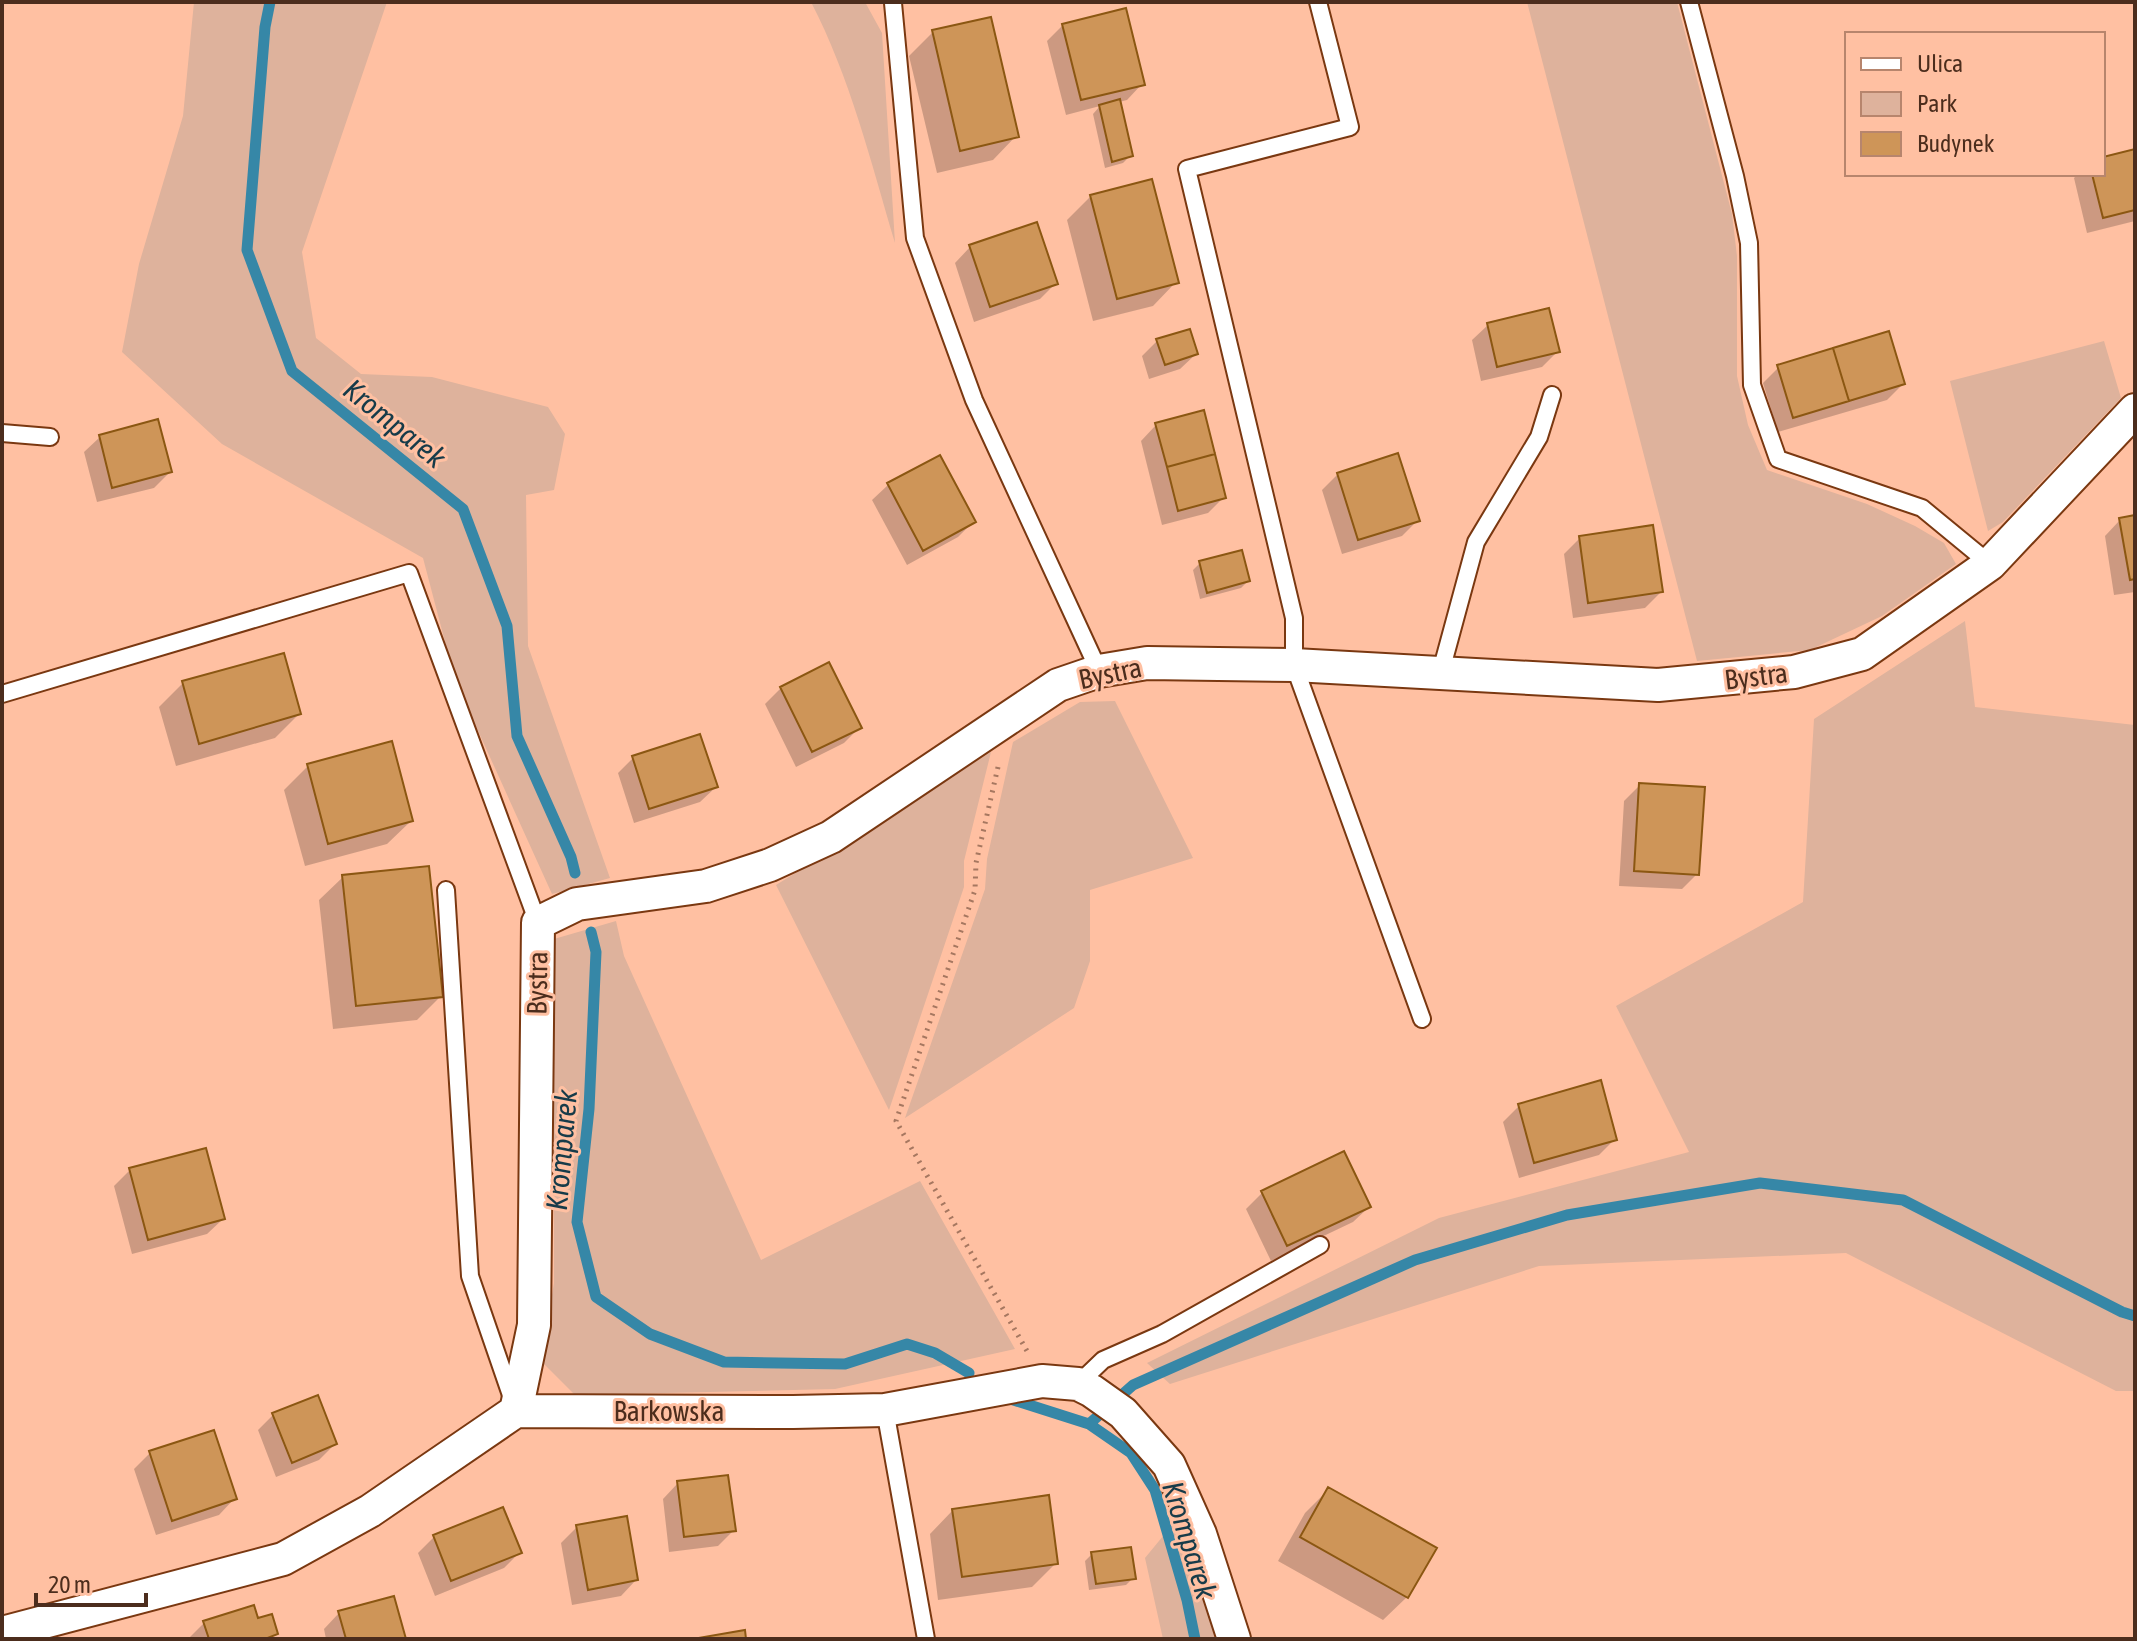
<svg xmlns="http://www.w3.org/2000/svg" width="2137" height="1641" viewBox="0 0 2137 1641" font-family="'Asap Condensed',sans-serif">
<style>
.green{fill:#deb29c}
.shadow{fill:#0003}
.lines{fill:none;stroke-linecap:round;stroke-linejoin:round}
.stream{stroke:#3687a7;stroke-width:11}
.building{fill:#ce9558;stroke:#8b5712;stroke-width:2}
.lane-casing{stroke:#7a3811;stroke-width:20}
.street-casing{stroke:#7a3811;stroke-width:36}
.path{stroke:#a67760;stroke-width:5;stroke-dasharray:2 6;stroke-linecap:butt}
.lane{stroke:#fff;stroke-width:16}
.street{stroke:#fff;stroke-width:32}
.labels{text-anchor:middle;dominant-baseline:central;stroke-width:6;stroke-linejoin:round;paint-order:stroke}
.street-label{font-size:28px;fill:#4c2d1d;stroke:#ffc0a2}
.water-label{font-size:30px;font-style:italic;fill:#173b49;stroke:#ffc0a2}
</style>
<rect width="100%" height="100%" fill="#ffc0a2"/>
<path class="green" d="M194,2H387L302,252L316,338L361,374L432,377L548,407L565,434L554,490L526,495L528,646L610,878L552,894L455,680L423,558L222,444L122,352L139,264L183,116Z
M811,2H865L882,33L895,243C871,162 850,77 811,2Z
M1527,2H1677L1732,214L1737,256V376L1748,425L1767,470L1867,504L1915,526L1944,543L1956,564L1882,616L1810,650L1697,661Z
M2104,341L2121,398L2003,522L1988,531L1950,381Z
M1965,621L1975,707L2135,725V1391H2116L1846,1253L1539,1266L1170,1384L1147,1363L1439,1218L1689,1152L1616,1006L1803,902L1814,719Z
M1115,701L1193,858L1090,890V961L1074,1008L905,1118L985,889L987,859L1013,742L1080,702Z
M991,752L964,861V887L889,1110L776,885Z
M616,921L624,956L761,1260L920,1181L1015,1349L835,1389L575,1395L541,1361L554,1283V939Z
M1177,1519L1215,1622L1219,1639H1163L1145,1558Z"/>
<path class="shadow" d="M1063,25L1142,84L1127,100L1119,102L1131,155L1123,163L1105,168L1093,114L1100,106L1066,115L1047,41Z
M933,32L1016,136L993,160L937,173L909,56Z
M2135,151V221L2087,233L2074,178L2078,174H2103V159Z
M1091,196L1176,282L1153,306L1093,321L1067,220Z
M970,247L1056,283L1040,299L974,322L955,263Z
M1488,325L1557,352L1542,367L1481,381L1472,340Z
M1157,341L1196,354L1180,369L1149,379L1142,356Z
M1779,367L1903,384L1887,400L1778,432L1763,383Z
M1156,425L1224,497L1208,513L1162,525L1141,441Z
M100,437L170,472L154,488L97,502L84,452Z
M939,457L973,522L958,537L907,565L872,500L888,485Z
M1338,474L1418,520L1402,536L1342,554L1322,490Z
M2135,517V592L2114,595L2105,536L2120,520Z
M1580,538L1661,592L1645,608L1573,618L1564,554Z
M1200,563L1248,581L1241,588L1200,599L1193,570Z
M183,683L299,714L275,738L176,766L159,707Z
M781,688L860,727L844,743L796,767L765,704Z
M633,758L716,787L700,802L634,823L618,773Z
M308,766L411,821L387,844L305,866L284,790Z
M1640,785L1697,874L1682,889L1619,886L1624,801Z
M343,877L441,996L417,1020L333,1029L319,900Z
M1519,1106L1615,1139L1599,1155L1519,1178L1503,1122Z
M130,1170L223,1219L207,1234L132,1254L114,1186Z
M1262,1193L1369,1207L1353,1222L1271,1261L1246,1209Z
M273,1415L335,1444L319,1460L276,1477L258,1430Z
M150,1453L234,1499L219,1515L156,1535L134,1469Z
M678,1483L734,1530L718,1546L669,1552L663,1499Z
M1329,1489L1407,1597L1383,1620L1278,1561L1305,1513Z
M953,1510L1056,1563L1032,1587L938,1600L930,1534Z
M577,1527L636,1580L621,1596L572,1605L561,1543Z
M434,1537L520,1552L504,1568L435,1596L418,1553Z
M1092,1554L1133,1578L1126,1585L1089,1590L1085,1561Z
M339,1613L404,1639H326L324,1629Z
M257,1620L276,1633L271,1639H188L204,1623Z"/>
<g class="lines">
<path class="stream" d="M270,2L265,27L247,250L292,371L463,509L507,626L517,736L571,857L575,873
M591,932L596,952L589,1109L577,1222L596,1297L650,1334L724,1362L845,1364L907,1344L935,1353L969,1373
M1007,1398L1089,1424L1131,1453L1155,1490L1187,1600L1195,1639
M1089,1424L1133,1385L1415,1260L1567,1215L1760,1183L1903,1200L2122,1312L2135,1316"/>
</g>
<path class="building" d="M1126,8L1145,85L1081,100L1062,24Z
M991,17L1019,137L960,151L932,30Z
M1120,99L1133,156L1112,162L1099,105Z
M2135,149V210L2103,218L2092,174H2103V157Z
M1152,179L1179,283L1117,299L1090,195Z
M1037,222L1058,284L990,307L969,245Z
M1549,308L1560,352L1497,367L1487,323Z
M1190,329L1198,354L1165,365L1156,339Z
M1889,331L1905,384L1849,401L1833,348Z
M1833,348L1849,401L1793,418L1777,365Z
M1204,410L1215,454L1167,467L1155,423Z
M158,419L172,472L112,488L99,435Z
M1398,453L1420,521L1358,540L1337,473Z
M1215,454L1226,498L1178,511L1167,467Z
M940,455L976,522L923,551L887,483Z
M2135,515V579L2130,580L2119,518Z
M1653,525L1663,592L1588,603L1579,536Z
M1242,550L1250,581L1207,593L1199,561Z
M284,653L301,714L199,744L182,681Z
M829,662L862,728L812,752L780,687Z
M700,734L718,787L649,809L632,756Z
M392,741L413,821L328,844L307,764Z
M1639,783L1705,787L1699,875L1634,871Z
M429,866L443,997L356,1006L342,875Z
M1601,1080L1617,1140L1534,1163L1518,1104Z
M206,1148L225,1219L148,1240L129,1168Z
M1344,1151L1371,1207L1287,1246L1261,1191Z
M318,1395L337,1444L292,1463L272,1413Z
M214,1430L237,1499L172,1521L149,1451Z
M728,1475L736,1531L684,1537L677,1481Z
M1328,1487L1437,1548L1408,1598L1300,1537Z
M1049,1495L1058,1564L962,1577L952,1509Z
M503,1507L522,1553L451,1581L433,1535Z
M627,1516L638,1580L588,1590L576,1525Z
M1131,1547L1136,1579L1096,1584L1091,1552Z
M394,1596L406,1639H346L338,1611Z
M254,1605L258,1618L272,1614L278,1634L265,1639H209L203,1621Z
M745,1630L746,1639H698V1638Z"/>
<g class="lines">
<g class="lane-casing">
<path id="lane" d="M1318,2L1350,127L1187,169L1294,618V665L1422,1019
M1689,2L1735,176L1749,243L1752,385L1778,459L1922,508L1990,564
M893,3L915,238L974,400L1099,671
M2,433L50,437
M1441,671L1476,542L1539,437L1552,395
M2,694L409,573L538,923
M446,890L470,1276L513,1401
M1078,1384L1103,1360L1162,1334L1320,1245
M885,1410L926,1639"/>
</g>
<g class="street-casing">
<path id="street" d="M516,1411L534,1325L538,923L577,904L706,886L770,865L831,837L1058,685L1099,671L1147,663L1294,665L1658,685L1794,672L1862,654L1990,564L2135,410
M2,1633L283,1559L370,1511L516,1411L793,1412L885,1410L1042,1381L1078,1384L1092,1391L1123,1413L1169,1465L1200,1534L1234,1639"/>
</g>
<path class="path" d="M998,767L976,863L975,890L896,1121L1027,1351"/>
<use href="#lane" class="lane"/>
<use href="#street" class="street"/>
</g>
<g class="labels">
<g class="street-label">
<text transform="translate(1110 673) rotate(-12)">Bystra</text>
<text transform="translate(1756 676) rotate(-7)">Bystra</text>
<text transform="translate(537 983) rotate(-89)">Bystra</text>
<text x="669" y="1411">Barkowska</text>
</g>
<g class="water-label">
<text transform="translate(395 423) rotate(39)">Kromparek</text>
<text transform="translate(561 1150) rotate(-85)">Kromparek</text>
<text transform="translate(1190 1540) rotate(73)">Kromparek</text>
</g>
</g>
<rect width="2137" height="1641" fill="none" stroke="#4c2d1d" stroke-width="8"/>
<rect x="1845" y="32" width="260" height="144" fill="#ffc0a2" stroke="#b7856d" stroke-width="2"/>
<rect x="1861" y="58" width="40" height="12" fill="#ffffff" stroke="#b7856d" stroke-width="2"/>
<text x="1917" y="72" font-size="24" fill="#4c2d1d">Ulica</text>
<rect x="1861" y="92" width="40" height="24" fill="#deb29c" stroke="#b7856d" stroke-width="2"/>
<text x="1917" y="112" font-size="24" fill="#4c2d1d">Park</text>
<rect x="1861" y="132" width="40" height="24" fill="#ce9558" stroke="#b7856d" stroke-width="2"/>
<text x="1917" y="152" font-size="24" fill="#4c2d1d">Budynek</text>
<path d="M36 1593v12h110v-12" fill="none" stroke="#4c2d1d" stroke-width="4"/>
<text x="48" y="1593" font-size="24" fill="#4c2d1d" stroke="#ffc0a2" stroke-width="6" paint-order="stroke">20 m</text>
</svg>
